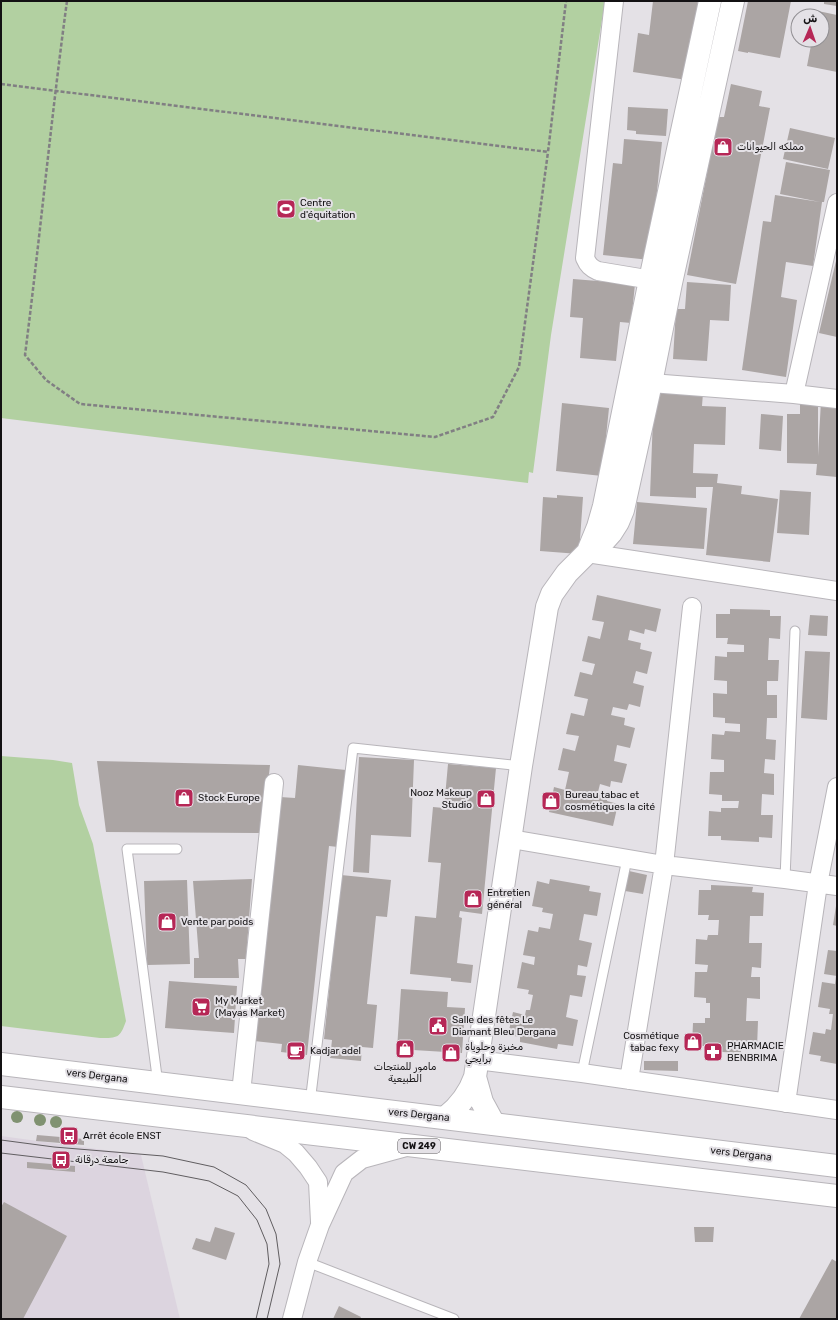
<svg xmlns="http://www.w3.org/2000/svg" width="838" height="1320" viewBox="0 0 838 1320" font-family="Rubik,'Noto Sans Arabic',sans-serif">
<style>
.built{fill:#dcd4df}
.green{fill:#b2d0a1}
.building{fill:#aba5a4}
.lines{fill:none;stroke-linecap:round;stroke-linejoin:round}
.lane-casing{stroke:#b8b5ba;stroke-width:11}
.street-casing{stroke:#b8b5ba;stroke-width:20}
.secondary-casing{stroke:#b8b5ba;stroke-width:24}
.primary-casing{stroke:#b8b5ba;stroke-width:24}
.path{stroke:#817f83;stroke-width:2.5;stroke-dasharray:4 2;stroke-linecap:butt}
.lane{stroke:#fff;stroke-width:9}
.street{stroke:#fff;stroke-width:18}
.secondary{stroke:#fff;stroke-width:22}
.primary{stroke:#fff;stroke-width:22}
.tram{stroke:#605d60;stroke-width:1}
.tree{fill:#809271}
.labels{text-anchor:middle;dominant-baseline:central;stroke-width:4;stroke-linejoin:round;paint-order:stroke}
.shield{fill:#e4e1e6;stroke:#524f52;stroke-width:1}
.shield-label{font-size:9px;font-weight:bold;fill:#131113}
.poi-label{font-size:10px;fill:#131113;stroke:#e4e1e6;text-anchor:start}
.street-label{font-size:10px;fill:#131113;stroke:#e4e1e6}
</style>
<rect width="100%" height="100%" fill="#e4e1e6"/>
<path class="built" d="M1,1136L141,1155L180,1319H1Z"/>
<path class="green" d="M1,1H605L551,335L533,473L529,472L528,483L1,418Z
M1,756L53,760L72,763L79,805L93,844L126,1021C120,1038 118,1038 100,1038L1,1026Z"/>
<path class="building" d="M653,1H698L687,80L633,72L638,33L649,35Z
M748,1H791L780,58L748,52V53L738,51Z
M824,1H837V6L824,4Z
M818,11L837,15V72L807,66L812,40H822V16H817Z
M731,84L762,91L759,106L770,108L736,284L687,275L718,117H724Z
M628,107L668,109L666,136L636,134V131L627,130Z
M790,128L835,138L828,169L783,159Z
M624,139L662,142L650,260L603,255L613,163L622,164Z
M786,162L830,170L824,202H822L813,266L786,262L781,297L797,300L786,377L742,370L763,221L771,222L775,195L820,202L780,194Z
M836,261H837V337L819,333Z
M573,279L635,284L631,323L620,322L616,361L580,358L583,318L570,317Z
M687,282L731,285L729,321L710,320L707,361L673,359L676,309H685Z
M654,391L703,393L702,406L726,407L725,445L694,444L693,473L718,474L717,483L742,486L741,494L778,499L770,562L706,555L713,487H696V498L650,496Z
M821,401L837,402V477L816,475L817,464L787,463V414H800V402H818V456Z
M562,403L609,408L602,476L556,471Z
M761,414L783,416L781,451L759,449Z
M780,490L811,492L809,535L777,533Z
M557,495L583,497L579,554L540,551L543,497L557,498Z
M637,502L707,508L704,549L633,544Z
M597,595L661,609L656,632L645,629L644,634L630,630L628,640L641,643L640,649L652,652L647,674L636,671L633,683L644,686L640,707L629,704L627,710L613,707L611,715L625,718L624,725L635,728L630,748L617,745L614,761L627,764L622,783L611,781L610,787L600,784L598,792L608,795L607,801L618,804L613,826L549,812L554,787L565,790L569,772L558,770L563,748L575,751L579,736L566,734L571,713L584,716L588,699L574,696L580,672L592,675L595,664L582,661L588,636L600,639L604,622L592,620Z
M730,609L770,610V616H781L780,639L769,638L768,660H779L778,681H767V695H777V718H767L766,739L776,740L775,760L765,759L764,773L774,774V795L762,794L761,815H773L772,838L759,837V842L721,840V836H708L709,811L721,812V808H738L739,801H722V795L709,794L710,772H724V760L711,759L712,734L724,735L725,731L740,732V724L725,723V718L713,717V693L727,694V681L714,680L715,656L727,657V652H744V645L727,644L728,638H716V614H730Z
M810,615L828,616L827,636L808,635Z
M805,651L830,652L827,720L801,718Z
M359,757L414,760L411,837L371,835L369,873L353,872Z
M97,761L270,765L263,833L106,832Z
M448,764L496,768L482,914L460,911L459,917L462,918L457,963L473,965L471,983L451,981V978L410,974L415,916L436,918L441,863L428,862L433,807L444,808Z
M298,765L346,770L338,847L329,846L307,1055L281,1052L282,1044L253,1041L280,797L295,798Z
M629,871L647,875L643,894L625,891Z
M341,875L391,880L387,917L376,916L367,1004L377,1005L373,1048L362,1047L361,1061L330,1058L332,1040L324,1039Z
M252,879L246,959H238L239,978H194V958H199L193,881Z
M550,879L590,886L589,891L601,893L597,916L584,914L579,940L592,943L587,967L578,965L577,975L586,976L582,997L570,995L566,1017L578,1020L573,1046L558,1044L557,1049L520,1042V1037L508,1035L513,1012L525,1015L526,1010H530L533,995L528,994L529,990L517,988L522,962L534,965L535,957L523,955L528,930L538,932L539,927L550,929L553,914L542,912L543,908L532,906L537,881L549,884Z
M187,880L190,964L147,965L144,881Z
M711,885L753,887L752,892L764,893L763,916H750L749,943H762L761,968L752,967L751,977H760V999L747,998L746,1021H758L757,1048L741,1047V1053L704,1051V1046L692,1045L693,1023H705V1018H710V1003H706V998L694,997L695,972H707L708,965L695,964L696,939L707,940L708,935H718L719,920H708L709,915H698L699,890H711Z
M836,906H837V926L833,925Z
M828,950L837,951V976L824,974Z
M836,976H837V1064L820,1061L821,1056L809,1054L813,1032L825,1034L826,1029L831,1030L833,1014H829L830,1009L818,1007L822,982L835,984Z
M169,981L237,986L234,1033L165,1028Z
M401,989L448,992L447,1007L465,1008L462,1053L397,1049Z
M644,1061H678V1071L644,1070Z
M37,1135L84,1139V1145L36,1141Z
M27,1162L75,1166V1172L27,1168Z
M4,1202L67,1236L23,1319H1V1207Z
M215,1227L235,1233L226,1260L192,1249L196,1238L210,1242Z
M694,1227H714L713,1242H695Z
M832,1259L837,1262V1319H799Z
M339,1306L361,1317L360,1319H333Z"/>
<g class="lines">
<g class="lane-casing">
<path id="lane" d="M785,879L795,631
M582,1073L627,859
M158,1084L127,849H177
M310,1103L353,748L521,766
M307,1262L454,1319"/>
</g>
<g class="street-casing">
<path id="street" d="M614,1L585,258C588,265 591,268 598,271L664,282
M651,383L794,394L837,399
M794,394L837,203
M587,553L837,591
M511,839L664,865L785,879L837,886
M477,1060L582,1073L837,1110
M629,1080L664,865L692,607
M241,1093L274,783
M786,1103L818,884L837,787
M253,1131L285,1144L296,1153L308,1167L318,1182L320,1222
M292,1319L307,1262L320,1225L344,1173L362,1159L406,1147"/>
</g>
<g class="secondary-casing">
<path id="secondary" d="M589,549L598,527L604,506L650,280L710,1
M475,1077L482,1102L494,1124
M446,1117C460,1106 469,1094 475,1077L521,766L547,607L552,594L567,573L587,553L603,542L611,533L618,522L623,510L651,383L671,283L733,1"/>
</g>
<g class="primary-casing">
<path id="primary" d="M1,1064C280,1098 558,1132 837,1166
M1,1097L837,1196"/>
</g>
<path class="path" d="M67,1C51,119 40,237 25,355L46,380L80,404L435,437L493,417L519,367L548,152
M1,84L548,152L566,1"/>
<use href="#lane" class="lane"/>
<use href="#street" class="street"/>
<use href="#secondary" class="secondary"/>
<use href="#primary" class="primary"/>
<path class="tram" d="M1,1140L54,1147L163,1156L214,1167L246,1185L266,1209L276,1234L280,1264L267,1319
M1,1153L163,1172L209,1181L238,1196L257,1220L267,1244L269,1264L256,1319"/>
</g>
<g class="tree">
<circle cx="17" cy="1117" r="6"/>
<circle cx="40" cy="1120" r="6"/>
<circle cx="56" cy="1122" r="6"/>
</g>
<defs>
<g id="shop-square" transform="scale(1)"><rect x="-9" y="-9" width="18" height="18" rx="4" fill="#b62756" stroke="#e4e1e6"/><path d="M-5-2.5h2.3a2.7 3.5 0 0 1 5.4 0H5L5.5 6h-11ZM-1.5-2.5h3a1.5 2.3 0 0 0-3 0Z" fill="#fff"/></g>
<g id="stadium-square" transform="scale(1)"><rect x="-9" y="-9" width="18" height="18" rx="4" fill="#b62756" stroke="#e4e1e6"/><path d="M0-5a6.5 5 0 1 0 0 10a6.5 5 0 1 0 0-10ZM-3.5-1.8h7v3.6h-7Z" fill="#fff"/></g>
<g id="supermarket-square" transform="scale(1)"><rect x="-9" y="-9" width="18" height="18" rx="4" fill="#b62756" stroke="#e4e1e6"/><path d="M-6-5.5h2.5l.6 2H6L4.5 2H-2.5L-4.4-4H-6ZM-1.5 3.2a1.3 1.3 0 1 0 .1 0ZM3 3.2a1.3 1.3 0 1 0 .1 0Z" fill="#fff"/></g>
<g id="civic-square" transform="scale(1)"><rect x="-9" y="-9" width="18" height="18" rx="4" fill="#b62756" stroke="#e4e1e6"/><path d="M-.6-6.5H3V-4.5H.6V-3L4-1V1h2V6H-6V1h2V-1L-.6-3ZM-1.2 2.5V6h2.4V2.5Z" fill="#fff"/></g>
<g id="cafe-square" transform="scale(1)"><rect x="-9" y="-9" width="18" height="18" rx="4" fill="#b62756" stroke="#e4e1e6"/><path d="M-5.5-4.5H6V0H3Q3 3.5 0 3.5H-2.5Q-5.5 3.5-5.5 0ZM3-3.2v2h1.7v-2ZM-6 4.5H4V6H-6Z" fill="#fff"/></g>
<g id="pharmacy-square" transform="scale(1)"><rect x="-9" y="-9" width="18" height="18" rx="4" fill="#b62756" stroke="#e4e1e6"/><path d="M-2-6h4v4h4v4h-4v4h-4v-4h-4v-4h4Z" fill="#fff"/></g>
<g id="bus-square" transform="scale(1)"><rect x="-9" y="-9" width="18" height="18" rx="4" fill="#b62756" stroke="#e4e1e6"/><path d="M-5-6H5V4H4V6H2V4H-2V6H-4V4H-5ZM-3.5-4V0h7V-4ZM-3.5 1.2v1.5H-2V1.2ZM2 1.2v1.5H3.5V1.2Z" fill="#fff"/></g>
</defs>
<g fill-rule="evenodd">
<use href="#shop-square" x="723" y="147"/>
<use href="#stadium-square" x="286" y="209"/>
<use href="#shop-square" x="184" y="798"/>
<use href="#shop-square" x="486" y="799"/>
<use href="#shop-square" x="551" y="801"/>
<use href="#shop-square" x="473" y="899"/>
<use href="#shop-square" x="167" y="922"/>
<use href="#supermarket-square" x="201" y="1007"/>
<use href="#civic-square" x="438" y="1026"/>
<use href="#shop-square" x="693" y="1042"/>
<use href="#shop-square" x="405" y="1049"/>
<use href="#cafe-square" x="296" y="1051"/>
<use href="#pharmacy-square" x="713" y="1052"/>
<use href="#shop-square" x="451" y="1053"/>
<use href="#bus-square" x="69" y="1136"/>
<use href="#bus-square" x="61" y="1160"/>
</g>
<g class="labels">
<rect class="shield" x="398" y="1139" width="42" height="14" rx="3"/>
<g class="shield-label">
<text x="419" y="1146">CW 249</text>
</g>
<g class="poi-label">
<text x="737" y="147">مملكه الحيوانات</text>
<text x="300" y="203">Centre<tspan x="300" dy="12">d'équitation</tspan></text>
<text x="472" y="793" text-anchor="end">Nooz Makeup<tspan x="472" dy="12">Studio</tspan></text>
<text x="565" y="795">Bureau tabac et<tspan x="565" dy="12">cosmétiques la cité</tspan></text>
<text x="198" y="798">Stock Europe</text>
<text x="487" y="893">Entretien<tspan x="487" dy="12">général</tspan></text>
<text x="181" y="922">Vente par poids</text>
<text x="215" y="1001">My Market<tspan x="215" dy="12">(Mayas Market)</tspan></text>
<text x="452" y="1020">Salle des fêtes Le<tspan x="452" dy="12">Diamant Bleu Dergana</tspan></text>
<text x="679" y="1036" text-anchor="end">Cosmétique<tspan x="679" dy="12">tabac fexy</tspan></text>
<text x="727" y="1046">PHARMACIE<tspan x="727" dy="12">BENBRIMA</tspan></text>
<text x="465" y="1047">مخبزة وحلوياة<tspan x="465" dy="12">برايجي</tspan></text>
<text x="310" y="1051">Kadjar adel</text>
<text x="405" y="1067" text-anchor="middle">مامور للمنتجات<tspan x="405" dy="12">الطبيعية</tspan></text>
<text x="83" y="1136">Arrêt école ENST</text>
<text x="75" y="1160">جامعة درقانة</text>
</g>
<g class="street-label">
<text transform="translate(97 1076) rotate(7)">vers Dergana</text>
<text transform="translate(419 1115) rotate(6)">vers Dergana</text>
<text transform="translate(741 1154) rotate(7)">vers Dergana</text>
</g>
</g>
<rect width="838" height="1320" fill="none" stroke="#131113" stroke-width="4"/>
<g transform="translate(810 28) rotate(2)"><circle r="19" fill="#e4e1e6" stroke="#908e92"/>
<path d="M0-3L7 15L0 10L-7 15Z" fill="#b62756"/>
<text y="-6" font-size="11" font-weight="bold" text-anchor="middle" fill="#131113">ش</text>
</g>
</svg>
